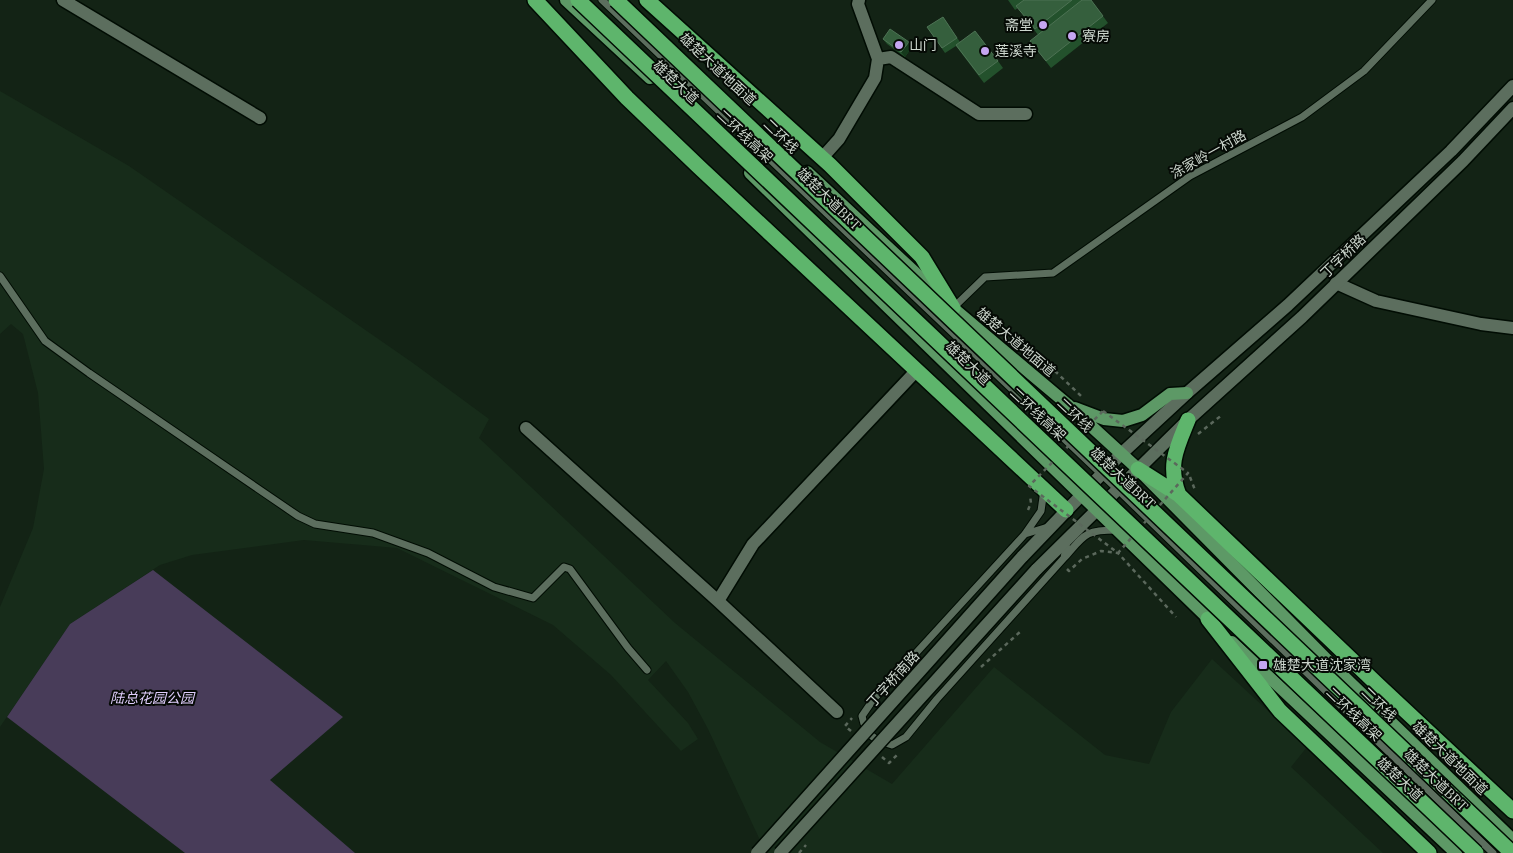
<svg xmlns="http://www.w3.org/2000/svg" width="1513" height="853" viewBox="0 0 1513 853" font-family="Lora,'Noto Sans SC',serif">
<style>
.built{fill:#172c1a}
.green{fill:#483c59}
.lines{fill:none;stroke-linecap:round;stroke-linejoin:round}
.lane-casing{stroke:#010c03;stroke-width:9}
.street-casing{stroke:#010c03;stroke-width:15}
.secondary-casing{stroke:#010c03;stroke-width:15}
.primary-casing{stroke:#010c03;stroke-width:15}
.highway-casing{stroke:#010c03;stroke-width:18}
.path{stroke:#5b685c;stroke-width:2.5;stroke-dasharray:4 4;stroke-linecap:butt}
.lane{stroke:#5c6e5e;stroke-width:7}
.street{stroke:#5c6e5e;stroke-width:12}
.secondary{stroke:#5c6e5e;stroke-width:12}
.primary{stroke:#5d9966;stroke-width:12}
.highway{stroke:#5eb56c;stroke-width:15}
.secondary-bridge-casing{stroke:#010c03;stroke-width:15;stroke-linecap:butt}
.highway-bridge-casing{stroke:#010c03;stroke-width:18;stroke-linecap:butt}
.path-bridge{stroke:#5b685c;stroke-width:2.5;stroke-dasharray:4 4;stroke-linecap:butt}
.secondary-bridge{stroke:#5c6e5e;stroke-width:12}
.highway-bridge{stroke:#5eb56c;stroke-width:15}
.wall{fill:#23512c}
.shaded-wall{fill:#15391c}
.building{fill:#355f3d;stroke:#4d7254}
.poi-dot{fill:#c5a6f1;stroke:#050a05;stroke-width:2}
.labels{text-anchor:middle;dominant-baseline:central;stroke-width:4;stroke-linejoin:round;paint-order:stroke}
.poi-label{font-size:14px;fill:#ccd6cd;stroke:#050a05;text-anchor:start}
.street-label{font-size:14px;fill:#ccd6cd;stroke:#050a05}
.park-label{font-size:14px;font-style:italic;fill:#dfcdfc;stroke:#050a05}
</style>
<rect width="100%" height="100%" fill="#132315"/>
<path class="built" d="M0,91L129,166L413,363L489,419L479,438L675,623L820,742L892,784L994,667L1105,755L1149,764L1171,712L1212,659L1307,747L1291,767L1383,853H766L708,729L688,692L666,661L648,680L688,723L698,739L681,751L611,675L553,625L397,548L304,540L192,555L160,565L70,624L0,727V607L33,528L44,469L38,393L23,334L11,324L0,334Z"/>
<path class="green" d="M153,570L343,717L270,780L355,853H185L7,717L70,624Z"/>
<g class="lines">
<g class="lane-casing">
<path id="lane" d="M602,0L1117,489L1493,853
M0,276L45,341L89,373L298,516L315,524L373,533L428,553L494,587L533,598L564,567L570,569L628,648L647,670
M953,308L985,277L1053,273L1190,176L1302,117L1364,71L1432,0
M1044,490L1041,511L1025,534L873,700L862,716C866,736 873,739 892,745L906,737L937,699L1064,558L1067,541
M1025,534L1048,527
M1065,557C1085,534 1085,530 1117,530"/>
</g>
<g class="street-casing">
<path id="street" d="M63,0L260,118
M878,59L891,57L979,114H1026
M822,158L839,139L875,78L878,59L858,4L859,0
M1336,283L1376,301L1481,324L1513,328
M526,428L718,601L837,712
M718,601L753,544L917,370"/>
</g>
<g class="secondary-casing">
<path id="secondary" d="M1022,557L1121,454L1187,393L1288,305L1451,151L1513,86
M1036,570L1188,420L1302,317L1463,161L1513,108"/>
</g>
<g class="primary-casing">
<path id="primary" d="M566,0L650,78
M807,172L953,308L1067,404L1138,469L1336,669L1513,840
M750,173L1214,624
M1075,408L1104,419L1123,421L1142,415L1170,394L1187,393
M1232,642L1456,853"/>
</g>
<g class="highway-casing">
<path id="highway" d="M535,0L627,98L699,167L1066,510
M647,0L830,165L922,257L953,308
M1138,469L1179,495L1379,686L1513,811
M1179,495C1167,465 1177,447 1188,420
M1208,619L1280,711L1429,853"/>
</g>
<path class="path" d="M1055,371L1081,396
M1198,434L1222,415
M1190,477L1195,490
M1028,510L1031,503L1030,496
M1067,569L1069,571L1082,559L1101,551L1118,553L1176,617
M981,667L1021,631
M851,731L845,726L852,718
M882,757L889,763L898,754
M799,853L806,845"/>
<use href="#lane" class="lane"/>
<use href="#street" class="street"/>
<use href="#secondary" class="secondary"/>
<use href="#primary" class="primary"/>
<use href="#highway" class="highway"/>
<g class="secondary-bridge-casing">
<path id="secondary-bridge" d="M757,853L1022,557
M780,853L1036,570"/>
</g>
<g class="highway-bridge-casing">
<path id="highway-bridge" d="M578,0L1476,853
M616,0C914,285 1213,569 1512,853"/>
</g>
<path class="path-bridge" d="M1103,411L1188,473L1118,553L1029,486Z"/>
<use href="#secondary-bridge" class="secondary-bridge"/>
<use href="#highway-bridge" class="highway-bridge"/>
</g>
<path class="wall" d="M1008,0H1091L1108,23L1051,68L1030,41L1038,35L1018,8L1015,10Z
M943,17L960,42L998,61L1003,68L984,83L956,46L945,53L927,27Z
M883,39L909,42L912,47L905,57L887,44Z"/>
<path class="shaded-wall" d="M909,42L912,47L905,57L901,52Z"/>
<path class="building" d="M1024,0H1072L1035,29L1016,6Z
M1082,0H1091L1103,16L1046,61L1030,41Z
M943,17L957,38L942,48L927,27Z
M890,29L909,42L901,52L883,39Z
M975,31L998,61L979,75L956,45Z"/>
<g class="poi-dot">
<circle cx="1043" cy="25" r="5"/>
<circle cx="1072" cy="36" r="5"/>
<circle cx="899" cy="45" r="5"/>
<circle cx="985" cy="51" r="5"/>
<rect x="1258" y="660" width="10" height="10" rx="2.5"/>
</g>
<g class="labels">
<g class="poi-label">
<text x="1033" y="25" text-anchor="end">斋堂</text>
<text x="1082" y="36">寮房</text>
<text x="909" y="45">山门</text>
<text x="995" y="51">莲溪寺</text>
<text x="1273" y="665">雄楚大道沈家湾</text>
</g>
<g class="street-label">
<text transform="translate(718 69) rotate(43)">雄楚大道地面道</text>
<text transform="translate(676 82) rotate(43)">雄楚大道</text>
<text transform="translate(745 136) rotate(43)">二环线高架</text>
<text transform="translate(781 136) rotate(44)">二环线</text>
<text transform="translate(1208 154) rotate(-29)">涂家岭一村路</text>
<text transform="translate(829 199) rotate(44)">雄楚大道BRT</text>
<text transform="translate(1343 256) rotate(-44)">丁字桥路</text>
<text transform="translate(1016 342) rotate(40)">雄楚大道地面道</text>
<text transform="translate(968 363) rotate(44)">雄楚大道</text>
<text transform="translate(1038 414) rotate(43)">二环线高架</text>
<text transform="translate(1075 415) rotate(43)">二环线</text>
<text transform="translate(1123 478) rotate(43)">雄楚大道BRT</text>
<text transform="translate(893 679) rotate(-48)">丁字桥南路</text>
<text transform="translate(1379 704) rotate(44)">二环线</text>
<text transform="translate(1354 714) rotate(44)">二环线高架</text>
<text transform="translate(1450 758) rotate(44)">雄楚大道地面道</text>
<text transform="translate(1400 779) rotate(43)">雄楚大道</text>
<text transform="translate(1436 780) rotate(44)">雄楚大道BRT</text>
</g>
<g class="park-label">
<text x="152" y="698">陆总花园公园</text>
</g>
</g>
</svg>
